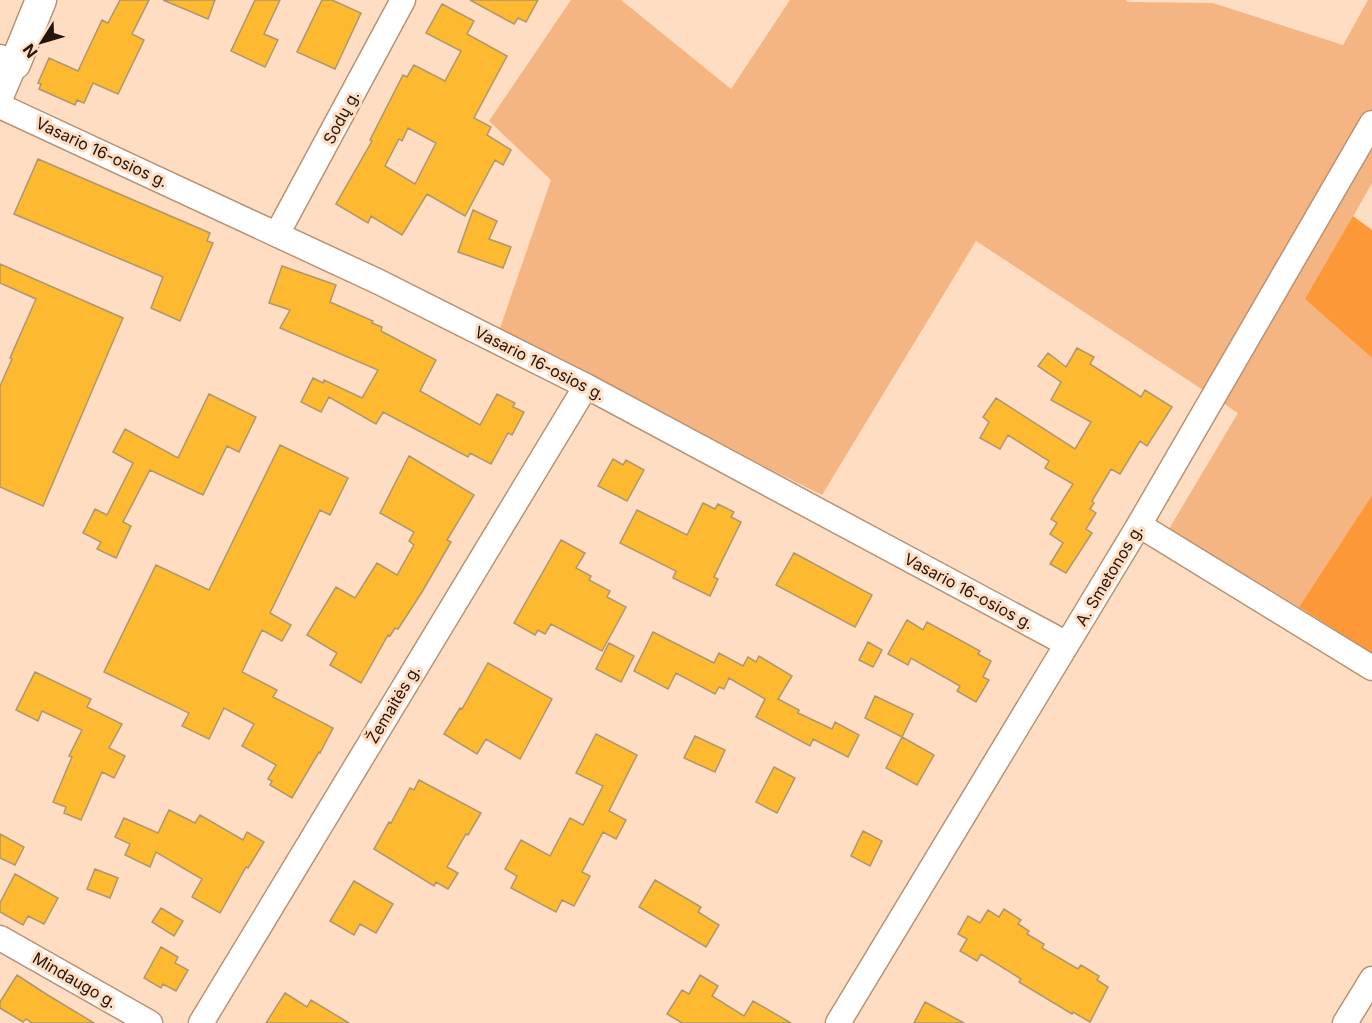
<svg xmlns="http://www.w3.org/2000/svg" width="1372" height="1023" viewBox="0 0 1372 1023" font-family="Inter,sans-serif">
<style>
.green{fill:#f5b582}
.forest{fill:#fd9839}
.building{fill:#fdb930;stroke:#af966d;stroke-width:1.5;fill-rule:evenodd}
.lines{fill:none;stroke-linecap:round;stroke-linejoin:round}
.minor-casing{stroke:#b99274;stroke-width:27}
.tertiary-casing{stroke:#b99274;stroke-width:33}
.minor{stroke:#fff;stroke-width:24}
.tertiary{stroke:#fff;stroke-width:30}
.labels{text-anchor:middle;dominant-baseline:central;stroke-width:6;stroke-linejoin:round;paint-order:stroke}
.street-label{font-size:16px;fill:#24160a;stroke:#ffddc3}
</style>
<rect width="100%" height="100%" fill="#ffddc3"/>
<path class="green" d="M571,0H621L731,89L790,0H1126L1128,2L1213,3L1343,45L1368,0H1372V183L1306,299L1372,358V495L1299,607L1169,529L1238,413L976,241L822,495L498,334L551,180L489,121Z"/>
<path class="forest" d="M1353,216L1372,230V358L1305,299Z
M1372,495V653L1299,607Z"/>
<path class="building" d="M120,0H149L132,34L144,40L118,94L93,83L84,103L77,100L75,105L39,89L41,84L38,83L49,58L78,71L102,20L108,23Z
M163,0H215L208,19Z
M255,0H280L264,34L278,40L265,67L231,51Z
M322,0H332L361,13L335,69L297,52Z
M470,0H538L526,22L518,18L514,24Z
M442,4L474,21L467,34L507,56L474,118L491,127L487,135L511,150L503,165L495,160L465,216L427,194L402,235L371,216L368,223L336,204L372,141L370,140L403,75L407,77L414,65L445,81L461,51L426,33ZM408,128L436,143L415,184L385,166L399,139L402,141Z
M38,159L210,233L207,241L213,243L180,321L151,308L163,277L14,214Z
M473,210L497,221L489,239L511,247L503,268L458,252Z
M0,264L123,318L43,506L0,487V386L12,359L10,358L36,299L0,283Z
M282,266L336,285L330,302L373,321L372,323L382,327L381,331L436,360L420,391L480,425L497,394L515,403L513,407L524,412L512,435L508,433L491,464L470,453L468,457L383,412L376,424L329,397L321,412L301,402L313,378L323,383L324,380L362,398L378,370L280,328L290,310L269,303Z
M1077,348L1094,357L1090,364L1141,397L1145,390L1172,407L1147,446L1140,441L1120,474L1111,469L1092,501L1094,503L1090,509L1096,513L1086,529L1092,533L1066,573L1050,564L1063,543L1050,534L1057,523L1051,519L1073,484L1045,468L1049,461L1008,435L1000,449L980,438L989,422L983,417L996,398L1075,449L1091,422L1051,400L1061,382L1038,366L1048,353L1066,367Z
M209,394L256,417L239,452L227,446L203,495L150,470L123,522L131,526L116,558L97,549L101,542L83,533L95,509L107,515L133,463L113,452L125,429L178,458Z
M280,445L348,478L330,515L320,510L270,613L291,625L282,641L262,630L242,672L277,690L273,697L333,728L320,753L319,752L292,798L270,785L272,781L268,779L276,765L242,746L254,724L224,708L209,739L182,726L189,713L104,672L156,565L209,590Z
M409,456L474,495L447,540L451,542L422,592L398,629L395,628L390,636L388,635L361,683L330,665L337,653L307,635L336,587L355,598L377,563L397,575L414,545L409,541L414,532L380,513Z
M613,459L623,465L626,460L644,470L627,501L598,486Z
M703,503L715,509L718,504L734,512L731,517L741,522L714,577L718,579L710,596L673,578L676,571L620,543L637,510L687,535Z
M561,540L585,553L576,568L591,576L589,580L610,591L607,597L626,607L602,651L551,624L545,634L538,630L535,635L514,623Z
M794,553L872,595L855,627L776,585Z
M907,620L923,630L927,622L980,651L978,654L991,661L983,677L989,680L976,702L957,691L960,686L911,658L908,665L888,654Z
M653,632L714,663L719,653L743,666L748,657L756,662L759,656L792,676L778,699L799,710L798,713L832,729L835,722L859,735L848,757L813,739L810,746L756,717L765,699L729,678L724,689L719,687L715,694L676,673L668,689L634,671Z
M868,642L882,650L873,667L859,660Z
M609,643L634,656L621,682L596,669Z
M488,663L552,699L520,759L486,739L477,754L444,734L460,708L462,709Z
M35,672L91,699L87,707L122,724L109,748L125,756L114,778L102,772L81,820L64,813L66,807L53,802L72,757L69,756L82,730L42,711L38,721L16,710Z
M875,696L913,714L902,737L865,718Z
M596,734L637,755L609,811L626,820L616,839L603,832L582,872L590,876L574,906L562,900L556,912L511,888L517,876L505,869L521,840L550,856L570,818L583,825L603,786L576,773Z
M695,736L725,750L715,772L684,758Z
M902,737L934,755L917,785L886,768Z
M774,767L795,778L777,813L756,802Z
M419,780L481,813L468,835L466,834L447,867L458,873L448,889L436,882L434,886L374,849L389,822L391,823L410,788L414,790Z
M169,810L195,823L200,815L243,840L247,832L264,842L248,868L246,867L220,913L192,897L202,879L156,852L150,867L125,855L130,844L115,837L124,818L158,833Z
M863,831L882,841L870,866L851,856Z
M0,834L24,847L15,865L0,858Z
M95,869L118,878L110,898L87,889Z
M15,874L58,898L44,924L28,916L23,925L0,912V903Z
M655,880L701,907L698,912L719,925L706,947L639,907Z
M354,881L393,904L376,933L360,924L354,935L330,921Z
M161,908L183,921L174,936L152,922Z
M1004,909L1021,920L1018,924L1029,931L1027,934L1044,944L1042,948L1078,969L1081,965L1099,976L1097,980L1108,987L1090,1022L1073,1012L1072,1014L1019,982L1021,979L981,954L977,961L960,951L967,939L958,934L968,916L980,923L988,910L999,917Z
M161,947L178,957L175,963L188,970L176,991L163,984L161,988L144,978Z
M17,975L46,994L94,1023H32L26,1019L23,1022L0,1008V1002Z
M700,975L718,986L712,996L744,1016L753,1001L791,1023H682L667,1014L682,990L689,994Z
M285,993L307,1007L311,1000L349,1023H266Z
M925,1002L964,1023H914Z"/>
<g class="lines">
<g class="minor-casing">
<path id="minor" d="M0,57L15,64L0,99
M0,106L379,282L586,386L1067,644
M277,234L403,0
M1139,525L1372,668
M0,938L150,1023
M201,1023L586,386
M838,1023L1139,525L1372,123
M1345,1023L1372,979"/>
</g>
<g class="tertiary-casing">
<path id="tertiary" d="M15,64L41,0"/>
</g>
<use href="#minor" class="minor"/>
<use href="#tertiary" class="tertiary"/>
</g>
<g class="labels">
<g class="street-label">
<text transform="translate(341 117) rotate(-62)">Sodų g.</text>
<text transform="translate(102 152) rotate(25)">Vasario 16-osios g.</text>
<text transform="translate(540 363) rotate(27)">Vasario 16-osios g.</text>
<text transform="translate(1109 575) rotate(-59)">A. Smetonos g.</text>
<text transform="translate(969 591) rotate(28)">Vasario 16-osios g.</text>
<text transform="translate(393 704) rotate(-59)">Žemaitės g.</text>
<text transform="translate(75 980) rotate(30)">Mindaugo g.</text>
</g>
</g>
<g transform="translate(42 42) rotate(233)" stroke="#ffddc3" stroke-width="4.5" paint-order="stroke">
<path d="M0-4.5L10 22L0 15L-10 22Z" fill="#24160a"/>
<text y="-9" font-size="16" font-weight="bold" text-anchor="middle" fill="#24160a">N</text>
</g>
</svg>
